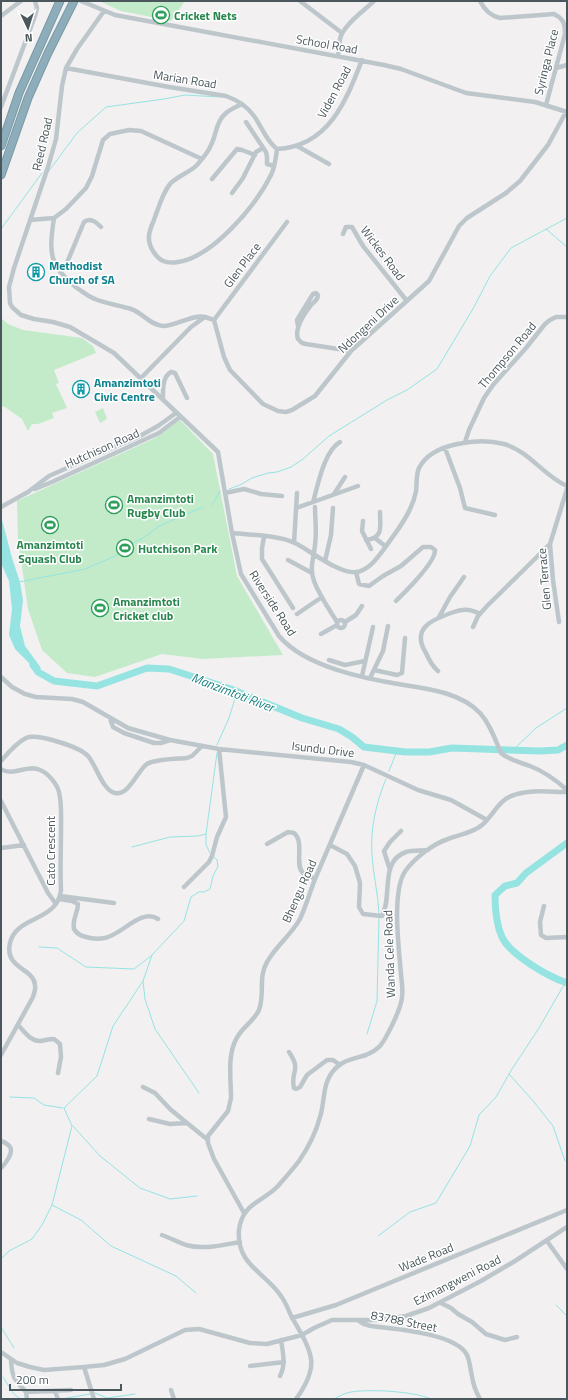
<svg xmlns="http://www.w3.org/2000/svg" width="568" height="1400" viewBox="0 0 568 1400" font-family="'Titillium Web',sans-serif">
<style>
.green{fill:#c3ebca}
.water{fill:#95e4e2}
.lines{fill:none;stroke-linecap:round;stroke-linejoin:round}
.stream{stroke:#95e4e2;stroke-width:1}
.river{stroke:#95e4e2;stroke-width:7}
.highway-casing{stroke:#7898a5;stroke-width:9}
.minor{stroke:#bdc7cb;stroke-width:4.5}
.highway{stroke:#8dadba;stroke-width:7}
.labels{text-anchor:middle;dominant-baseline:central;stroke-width:3;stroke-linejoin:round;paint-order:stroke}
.leisure-label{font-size:12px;font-weight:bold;fill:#27864d;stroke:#fff;text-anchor:start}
.street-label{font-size:12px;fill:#4a575c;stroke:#fff}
.culture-label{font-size:12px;font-weight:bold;fill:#0d838f;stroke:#fff;text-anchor:start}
.water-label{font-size:13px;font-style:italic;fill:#198280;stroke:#fff}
</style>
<rect width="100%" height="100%" fill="#f2f0f1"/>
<path class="green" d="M99,1H185L171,21L121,11Z
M1,318L8,324L23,330L82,338L93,346L96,353L54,370L59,383L56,384L67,408L52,413L54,418L38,424H32L28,431L22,419L5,407L1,406Z
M103,408L107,419L100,423L95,412Z
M180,420L213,454L237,576L283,655L203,659L162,654L95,677L67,673L42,650L28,609L18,538L17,501L151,440L160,435Z"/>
<path class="water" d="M1,516L12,558L20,582L23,600L20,626L25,646L41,668L38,672L15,649L9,635L12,609L9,581L1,563Z"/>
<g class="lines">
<path class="stream" d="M48,172L77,133L106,107L164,99L185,95L219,97
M1,229L42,173
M546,229L567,247
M229,489L240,485L252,478L268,473L277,472L291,467L303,459L329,436L387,400L407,390L437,369L474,307L490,276L511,248L567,218
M212,505L220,491
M19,582L85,569L115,556L122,551L127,546L143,538L159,526L203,507
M217,745L229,718L237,692
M513,750L536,728L567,708
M389,771L397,751
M132,847L170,837L198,836L206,834
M210,853L206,845V834L217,753
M379,913C378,893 373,874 372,855C370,829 376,803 386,779
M39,947L57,948L86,967L134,969L151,956
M143,981L145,999L155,1029L199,1093
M367,1034L377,1001L379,918
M509,1074L534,1102L553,1126L565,1161
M10,1097L34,1098L44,1105L63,1108
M73,1126L100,1156L140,1188L170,1199L197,1196
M52,1205L81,1220L111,1246L176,1276L196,1293
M378,1236L410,1212L436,1203L470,1146L479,1115L496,1097L512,1069L539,1028L565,983
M1,1259L9,1251L32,1239L42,1225L52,1205L72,1126L64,1108L97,1076L113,1026L143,981L152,955L184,921L191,897L199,892H204L210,889L213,876L218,866L217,860L213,856
M556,1305L567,1316
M1,1327L14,1348
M3,1377L13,1393L20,1399
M95,1393L107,1398L135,1394
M61,1399L90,1394
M334,1399C339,1396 345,1393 351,1392C369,1389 414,1391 431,1399"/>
<path class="river" d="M33,665L38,672L54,681L97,686L147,668L169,669L231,689L302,718L339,729L352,737L364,747L405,752H429L452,748L540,751L558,750L567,745
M567,843L526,873L517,883L505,886L495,895C495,910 496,924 502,937C510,955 549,977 567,983"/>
<g class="highway-casing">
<path id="highway" d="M1,146L19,93L60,1
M1,175L28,98L48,53L74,1"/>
</g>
<path class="minor" d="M81,1L115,15L384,65L401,69L466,93L535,102L567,112
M300,1L342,33
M480,1C484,9 491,16 500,18L554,14C564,19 565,24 565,34L546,105
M104,11L77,49L66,68L62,86L56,139L48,167L14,268L9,287L10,303L12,307L21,315L34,319L53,322L70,327L114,353L218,452L232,533L241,574L279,636C305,667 366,679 404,685C430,689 461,693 480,713C490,724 495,739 501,753C509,760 519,762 530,766C543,771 556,780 567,790
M1,16L21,1
M338,56C339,50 339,45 340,39C343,25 364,11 374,1
M66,68L169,87L226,96C237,100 247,106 254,116C262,127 266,141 277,149
M556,68L567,65
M242,104C236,107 228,110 224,115C216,122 216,136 211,145C208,153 202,159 197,165C189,173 177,176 170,184C162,194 158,209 154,220C149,231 146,240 153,251C159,261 166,264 178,262C213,257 256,205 271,175C275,167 276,158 277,149
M1,107L35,16L37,8L35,1
M246,122L266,152L267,157V164L274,166
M297,146L329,164
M277,149C329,146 346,101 362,60
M212,179L237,149L242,150L255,155
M232,193L243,178L256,152L263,148
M54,218L66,209L86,188L92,176L103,140L110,134L129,130L141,131L202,159
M30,220L54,218C49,252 48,265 77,288C83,292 89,297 95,299C107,304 119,305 131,309C143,313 150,325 163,326C177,326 192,314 205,317
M343,234L346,227H352L363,246L407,301
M60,272L66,265L84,222C90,217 96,222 101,227
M214,320L287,222
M298,326L297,320L313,294L316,293L318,295C318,300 315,301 311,305C304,314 294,328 298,339L302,343L306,344L351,351
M141,378L191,327L205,317L214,320L224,357L230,370L263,404L278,411L286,412L292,410L315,396L351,351L429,281L459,226L467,218L506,193L520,181L548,145L566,112
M163,400C163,390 162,377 171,372L175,373L187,398
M465,442L469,430L484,398L493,385L526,348L545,324L550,320L556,317H567
M445,448L460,488L465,508L495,515
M35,489L52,482L159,433L180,417
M225,493L244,489L261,494L282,496
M334,494L345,477
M313,502C318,485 324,451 340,442
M1,507L28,492L49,476L105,451L138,437L158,426L176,413
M315,507C315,519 317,532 315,545C314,558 309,567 314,581C319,595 329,609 337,622
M296,508L358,486
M363,521L362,531L371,549
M232,533C251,535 278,535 295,543C311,551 340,575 357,572C369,570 377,558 384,549C393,536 404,523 410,509C413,503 415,497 416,491C417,483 416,475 419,468C432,442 480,438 504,444C529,451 544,476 567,486
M264,537L262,548V559L293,608
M375,538L385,546
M366,540C384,538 380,526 380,512
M294,543L297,493
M288,560L312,573
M325,561L331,535L333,508
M356,572L359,584L369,586L383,576L401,566L423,547H431L435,550C436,562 405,592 396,601
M297,614L322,597
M439,617L450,597L464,577
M337 624a4 4 0 1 1 8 0a4 4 0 1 1-8 0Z
M345,622L356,615L362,606
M559,622L553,580L550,544L567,489
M473,627L478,616L487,606L550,544
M321,634L337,625
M329,660L345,665L365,661
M374,670L397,675L402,673L405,638
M438,671C432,666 429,660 426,653C411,629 431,620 451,613C462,609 469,608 480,614
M362,676L373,627
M1,677L12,687L25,694L36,697L72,699L83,702L128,728L170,740L219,749L351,762L364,765L418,790L451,800L487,820
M370,678L383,651L388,626
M110,718L113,727L124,733L154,743H161L170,740
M1,761C8,753 16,743 26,738C37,733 80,747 88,756C96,765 103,791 115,793C129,796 137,771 147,764C155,759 177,759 187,758L192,756L202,746
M1,769C13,777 27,764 40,770C48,773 57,784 59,792C62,804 61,818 61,829C61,850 60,870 61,890C57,923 16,915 10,943C4,969 34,968 35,985C36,989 34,993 33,997L1,1055
M1,801L48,893L56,904
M267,844L288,832L294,833C305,842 294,865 303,873C307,876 312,877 315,879
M330,845L347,854L355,866L360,883L359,907L363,914L382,916C393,897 379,861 406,852C413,850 421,851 428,850
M1,848L24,845
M390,870L384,851L390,842L401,831
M184,887L209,862L212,856L217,837L226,817L219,749
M60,896L114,903
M59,899L72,901L78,904C78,913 72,918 74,929C77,934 81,936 86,937C92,939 99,939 105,938C123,934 141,908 158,919
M544,906L540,922L541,935L546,938L567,937
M18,1025C25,1032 31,1042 41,1041C46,1040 49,1039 54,1039L60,1044L61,1057L58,1073
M289,1052C302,1071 290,1071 294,1088L296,1089L300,1087L307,1075L327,1060H333L340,1065
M143,1087L155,1093L170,1109L187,1123
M149,1119L170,1124L187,1123L208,1140
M1,1141C4,1142 8,1144 10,1147C14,1153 5,1164 1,1168
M244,1213L214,1159L208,1143V1136L228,1111L231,1098C231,1076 226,1051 240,1033C246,1025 255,1019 259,1010C265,994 258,977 267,962C276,946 291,935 300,919C306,906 310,892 315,879C331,841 348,803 364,765
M162,1235C170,1238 178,1242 186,1245C204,1250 222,1245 240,1242
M547,1241L567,1269
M441,1303L451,1308L458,1314L472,1322L486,1334L505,1340L517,1337
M292,1318L336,1305L567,1210
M359,1321L364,1324L371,1326C393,1329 456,1333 467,1355C470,1361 470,1369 472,1376C473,1384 476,1392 480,1399
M1,1352L17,1363L30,1367L44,1370L84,1367L104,1365L125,1359L185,1330L199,1329L250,1343L267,1344L302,1335L314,1328L332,1320H378L406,1316L429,1308L481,1281L515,1261L567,1227
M11,1360C12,1378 14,1379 26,1392L27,1399
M250,1366L284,1362
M84,1367L94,1399
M280,1376C286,1365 283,1353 281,1340
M171,1390L174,1399
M55,1391L58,1399
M26,1392L71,1390
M296,1399C320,1366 313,1354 294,1321C289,1313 287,1304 281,1296C265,1272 236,1265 239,1230C242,1203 263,1202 278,1186C285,1178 293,1169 299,1161C308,1148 316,1132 320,1117C325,1102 322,1083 334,1070C342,1060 354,1059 366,1055C371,1053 376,1050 380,1046C386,1039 397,1016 400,1006C404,996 402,985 401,974C399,949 391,890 406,870C416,857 433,844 448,839C460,834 473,833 482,825C494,815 498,800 514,795C530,789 550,792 567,792"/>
<use href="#highway" class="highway"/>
</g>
<defs>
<g id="stadium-ring" transform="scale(0.9)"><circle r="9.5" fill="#fff" stroke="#2e9e5b" stroke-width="1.5"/><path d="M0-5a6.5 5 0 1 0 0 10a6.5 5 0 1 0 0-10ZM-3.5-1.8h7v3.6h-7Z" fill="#2e9e5b"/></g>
<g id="building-ring" transform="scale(0.9)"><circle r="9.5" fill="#fff" stroke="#0f9aa8" stroke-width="1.5"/><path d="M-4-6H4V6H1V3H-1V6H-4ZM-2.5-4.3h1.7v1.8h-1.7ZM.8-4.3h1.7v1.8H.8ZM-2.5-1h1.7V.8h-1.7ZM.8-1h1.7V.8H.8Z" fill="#0f9aa8"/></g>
</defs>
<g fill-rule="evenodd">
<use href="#stadium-ring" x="161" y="15"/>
<use href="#building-ring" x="36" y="272"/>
<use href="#building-ring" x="81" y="389"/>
<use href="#stadium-ring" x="114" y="505"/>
<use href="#stadium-ring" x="50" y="525"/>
<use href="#stadium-ring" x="125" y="548"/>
<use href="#stadium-ring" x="100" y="608"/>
</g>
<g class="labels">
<g class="leisure-label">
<text x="174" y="15">Cricket Nets</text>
<text x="127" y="498">Amanzimtoti<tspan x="127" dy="14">Rugby Club</tspan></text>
<text x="50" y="544" text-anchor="middle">Amanzimtoti<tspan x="50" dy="14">Squash Club</tspan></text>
<text x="138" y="548">Hutchison Park</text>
<text x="113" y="601">Amanzimtoti<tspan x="113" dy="14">Cricket club</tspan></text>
</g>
<g class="street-label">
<text transform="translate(327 44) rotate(10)">School Road</text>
<text transform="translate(546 62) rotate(-76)">Syringa Place</text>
<text transform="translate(185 79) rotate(9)">Marian Road</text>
<text transform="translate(334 92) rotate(-62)">Viden Road</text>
<text transform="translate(42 144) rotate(-77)">Reed Road</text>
<text transform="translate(383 253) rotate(53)">Wickes Road</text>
<text transform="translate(242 265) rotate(-53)">Glen Place</text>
<text transform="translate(368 324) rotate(-43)">Ndongeni Drive</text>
<text transform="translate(507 355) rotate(-50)">Thompson Road</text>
<text transform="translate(102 448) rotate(-24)">Hutchison Road</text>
<text transform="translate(544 579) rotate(-95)">Glen Terrace</text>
<text transform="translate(273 603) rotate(57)">Riverside Road</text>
<text transform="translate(323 749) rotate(7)">Isundu Drive</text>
<text transform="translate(50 851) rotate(-90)">Cato Crescent</text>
<text transform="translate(299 891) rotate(-66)">Bhengu Road</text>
<text transform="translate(389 954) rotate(-92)">Wanda Cele Road</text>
<text transform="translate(426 1257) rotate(-22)">Wade Road</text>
<text transform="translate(457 1280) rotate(-27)">Ezimangweni Road</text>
<text transform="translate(404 1321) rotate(11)">83788 Street</text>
</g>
<g class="culture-label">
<text x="49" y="265">Methodist<tspan x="49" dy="14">Church of SA</tspan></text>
<text x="94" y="382">Amanzimtoti<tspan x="94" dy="14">Civic Centre</tspan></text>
</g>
<g class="water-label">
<text transform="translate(233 692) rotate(21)">Manzimtoti River</text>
</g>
</g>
<rect width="568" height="1400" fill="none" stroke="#4a575c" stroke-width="4"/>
<g transform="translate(28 28) rotate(176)" stroke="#ffffff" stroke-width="3" paint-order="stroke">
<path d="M0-3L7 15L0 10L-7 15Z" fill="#4a575c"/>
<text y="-6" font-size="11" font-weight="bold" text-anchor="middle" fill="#4a575c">N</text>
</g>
<path d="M10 1384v6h111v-6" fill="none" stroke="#4a575c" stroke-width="2"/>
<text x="16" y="1384" font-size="12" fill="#4a575c" stroke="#ffffff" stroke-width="3" paint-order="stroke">200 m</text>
</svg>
